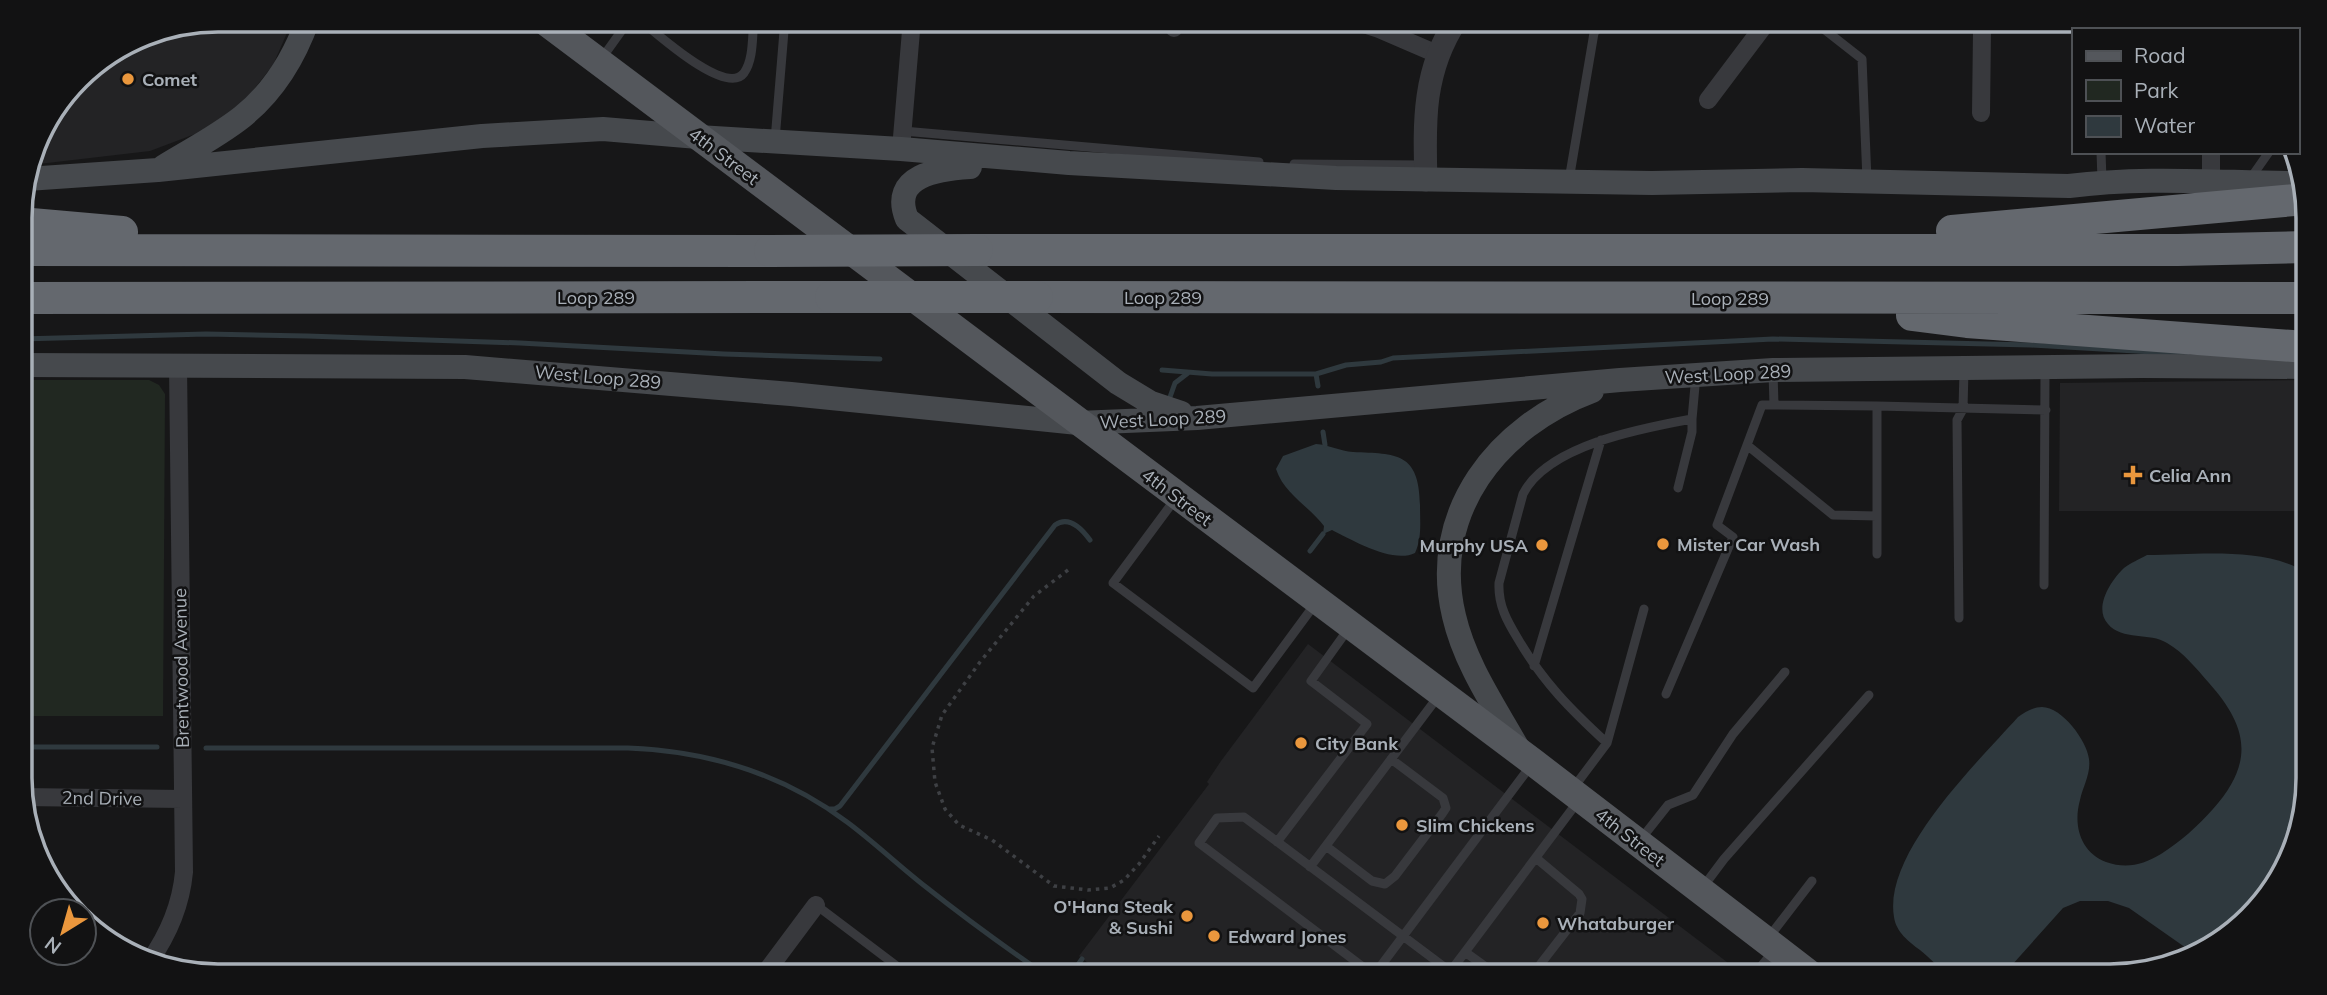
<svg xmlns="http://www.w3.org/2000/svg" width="2327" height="995" viewBox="0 0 2327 995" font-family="Mulish,sans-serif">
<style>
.built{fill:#232325}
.green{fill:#212821}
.water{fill:#2f393e}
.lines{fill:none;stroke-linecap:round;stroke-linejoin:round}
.stream{stroke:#2f393e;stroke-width:5}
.path{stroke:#3e4044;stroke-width:3.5;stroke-dasharray:3.5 5;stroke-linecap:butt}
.service{stroke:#38393d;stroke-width:9}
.minor{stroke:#38393d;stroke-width:18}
.tertiary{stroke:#38393d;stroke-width:23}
.secondary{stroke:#46494d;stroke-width:24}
.primary{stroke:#54575c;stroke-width:28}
.motorway{stroke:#64686e;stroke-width:32}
.motorway-bridge{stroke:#64686e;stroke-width:32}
.poi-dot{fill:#ea973d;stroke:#121213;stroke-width:2.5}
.labels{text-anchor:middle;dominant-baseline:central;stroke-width:5;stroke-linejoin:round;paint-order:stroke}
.poi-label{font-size:18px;font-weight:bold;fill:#a9b0b8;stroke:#121213;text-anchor:start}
.street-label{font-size:18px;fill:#a9b0b8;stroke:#121213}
.rim{fill:none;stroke:#a9b0b8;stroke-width:3.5}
</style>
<rect width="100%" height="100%" fill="#171718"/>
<path class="built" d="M218,19H293L273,65L248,97L226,115L195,134L150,151L30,165L40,130L87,69L142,34Z
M2307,380V511H2059L2060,383Z
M1308,644L1727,962L1728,975L1105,976L1079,956L1209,784L1207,782L1221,761Z"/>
<path class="green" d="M20,380H149L159,385L165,394L163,716H21Z"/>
<path class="water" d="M1316,444C1329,445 1340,451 1353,452C1397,454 1419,452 1420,505C1420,522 1422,538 1415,553C1393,564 1352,540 1332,530L1323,534L1324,526C1309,506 1284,494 1276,469L1283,456Z
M2147,555C2196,555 2265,546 2307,573V616L2304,624L2301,687L2308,723V778L2293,853L2230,935L2189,950L2129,908L2108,901H2080L2063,908L2003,975C1988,975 1968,979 1954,975C1943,973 1929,957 1920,950C1909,942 1896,932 1894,917C1883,853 1978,762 2018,717C2025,712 2033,707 2042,707C2062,707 2087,741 2089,759C2091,774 2083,786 2080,800C2073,825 2080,852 2106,862C2126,869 2143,865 2161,854C2180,842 2198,826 2213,809C2254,763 2249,728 2209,683C2196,668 2184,653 2167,643C2150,632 2122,641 2108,624C2093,608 2111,580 2124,568C2130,563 2140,559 2147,555Z"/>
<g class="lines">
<path class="stream" d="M20,339L206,334L307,336L520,343L724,354L880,359
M1162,370L1212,374H1316
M1318,386L1316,374L1346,365L1381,362L1393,358L1773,339L2031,345L2187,354
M1170,397L1175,383L1188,373
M1323,432L1325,445
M1310,551L1323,534
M21,747H157
M206,748H628C707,751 783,774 847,822C874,842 899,866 926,887C965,918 1005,947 1047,976
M829,809H835L840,806L1055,525C1069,515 1082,529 1090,540
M1070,976L1082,959"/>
<path class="path" d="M1068,570L1034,596L980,662L942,715L932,748L935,782L945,809L959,825L992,840L1054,886L1088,890L1110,888L1124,880L1139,864L1159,836"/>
<path class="service" d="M639,19C655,32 726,97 744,73C754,59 752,35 754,19
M1811,19L1862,59L1867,180
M2098,19V30
M602,58L630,19
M903,131L1259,162
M775,140L785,19
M2101,152L2102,180
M1294,164L1424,165
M2250,179L2269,152
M1569,180L1594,33L1605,19
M1774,405L1877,406
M1747,445L1833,515L1877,516V406L2046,410
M1678,488L1692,432V419
M1176,498L1113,583L1253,688L1315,604
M1877,516V554
M2044,585L2045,370
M1959,618L1957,420L1963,409L1964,370
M1534,666L1601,440
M1666,694L1733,537L1717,525L1762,405H1774L1773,372
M1607,743L1644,609
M1574,787L1607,743C1571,710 1543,682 1518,639C1507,621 1498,605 1499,583L1523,494C1548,445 1643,428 1692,419L1696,375
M1641,839L1668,805L1693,795L1733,734L1785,672
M1277,842L1367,724L1311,681L1349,628
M1326,846L1372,881L1385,884L1395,876L1442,814L1446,808L1443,798L1391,759
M1310,867L1440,694
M1703,887L1724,859L1869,695
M816,905L910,976
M1769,937L1812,881
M1465,952L1497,975
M1450,972L1579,800
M1374,975L1532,764
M1532,975L1580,913L1582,899L1579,894L1536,858
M1375,976L1199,843L1217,818L1244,817L1455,975"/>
<path class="minor" d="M1348,19L1379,29L1437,54
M1979,19L1982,31L1981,113
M1174,28V19
M1708,100L1769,19
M901,149L912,19
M2211,180V152
M21,797L183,799
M149,962C168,935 181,905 184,872L178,365
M763,976L816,905"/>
<path class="tertiary" d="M1426,180C1424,121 1423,70 1457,19
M1763,975L1781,953"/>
<path class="secondary" d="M163,167C189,151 218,136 242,117C273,92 295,56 308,19
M970,167C939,169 889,175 907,219L1118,383L1151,403L1181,413
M27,179L158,170L482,136L603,129L698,137L901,149L1069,163L1336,178L1652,183L1802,180L2069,186C2147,176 2224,183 2302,183
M20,365L465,367L791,394L1078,423L1197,418L1620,380L1773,370L2142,366L2307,367
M1519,750C1495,707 1465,664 1454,616C1429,512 1498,426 1592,391"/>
<path class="primary" d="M542,19L1533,762L1811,975"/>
<path class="motorway" d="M20,223L122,232
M1952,231L2306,199
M20,250L770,251
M977,250H2178L2306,247
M1037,297L2306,298
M20,298L831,297
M1912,315L1967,322L2306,347"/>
<path class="motorway-bridge" d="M770,251L977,250
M831,297H1037"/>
</g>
<g class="poi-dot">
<circle cx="128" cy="79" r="7"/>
<path d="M2129.5 464.5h7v7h7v7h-7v7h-7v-7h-7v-7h7z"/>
<circle cx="1663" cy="544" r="7"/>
<circle cx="1542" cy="545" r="7"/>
<circle cx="1301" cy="743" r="7"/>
<circle cx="1402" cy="825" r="7"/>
<circle cx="1187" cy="916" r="7"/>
<circle cx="1543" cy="923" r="7"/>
<circle cx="1214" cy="936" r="7"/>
</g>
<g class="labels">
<g class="poi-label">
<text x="142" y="79">Comet</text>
<text x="2149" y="475">Celia Ann</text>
<text x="1677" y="544">Mister Car Wash</text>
<text x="1528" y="545" text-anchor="end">Murphy USA</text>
<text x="1315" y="743">City Bank</text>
<text x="1416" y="825">Slim Chickens</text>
<text x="1173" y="906" text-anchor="end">O'Hana Steak<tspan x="1173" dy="21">&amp; Sushi</tspan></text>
<text x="1557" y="923">Whataburger</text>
<text x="1228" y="936">Edward Jones</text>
</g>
<g class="street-label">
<text transform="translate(724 156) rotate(37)">4th Street</text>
<text x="596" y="297">Loop 289</text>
<text x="1163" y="297">Loop 289</text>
<text x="1730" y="298">Loop 289</text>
<text transform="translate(1728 374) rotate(-3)">West Loop 289</text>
<text transform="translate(598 377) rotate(5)">West Loop 289</text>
<text transform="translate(1163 419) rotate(-3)">West Loop 289</text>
<text transform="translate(1177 497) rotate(37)">4th Street</text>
<text transform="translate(181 668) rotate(-91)">Brentwood Avenue</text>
<text transform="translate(102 798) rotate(1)">2nd Drive</text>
<text transform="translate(1630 837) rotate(38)">4th Street</text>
</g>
</g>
<path d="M0 0H2327V995H0ZM218 32H2110A186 186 0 0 1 2296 218V778A186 186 0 0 1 2110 964H218A186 186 0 0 1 32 778V218A186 186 0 0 1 218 32Z" fill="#121213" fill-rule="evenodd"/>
<path class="rim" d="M218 32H2110A186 186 0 0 1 2296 218V778A186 186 0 0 1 2110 964H218A186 186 0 0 1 32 778V218A186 186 0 0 1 218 32Z"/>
<rect x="2072" y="28" width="228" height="126" fill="#121213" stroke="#4e5155" stroke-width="2"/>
<rect x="2086" y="51" width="35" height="10" fill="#54575c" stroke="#4e5155" stroke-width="2"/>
<text x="2134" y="63" font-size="21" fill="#a9b0b8">Road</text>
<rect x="2086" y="80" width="35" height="21" fill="#212821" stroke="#4e5155" stroke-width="2"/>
<text x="2134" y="98" font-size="21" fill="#a9b0b8">Park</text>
<rect x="2086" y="116" width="35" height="21" fill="#2f393e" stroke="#4e5155" stroke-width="2"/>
<text x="2134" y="133" font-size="21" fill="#a9b0b8">Water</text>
<g transform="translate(63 932) rotate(217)"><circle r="33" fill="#121213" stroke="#4e5155" stroke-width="2"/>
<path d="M0-5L12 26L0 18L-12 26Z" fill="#ea973d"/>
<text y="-10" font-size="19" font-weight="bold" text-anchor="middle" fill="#a9b0b8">N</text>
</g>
</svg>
